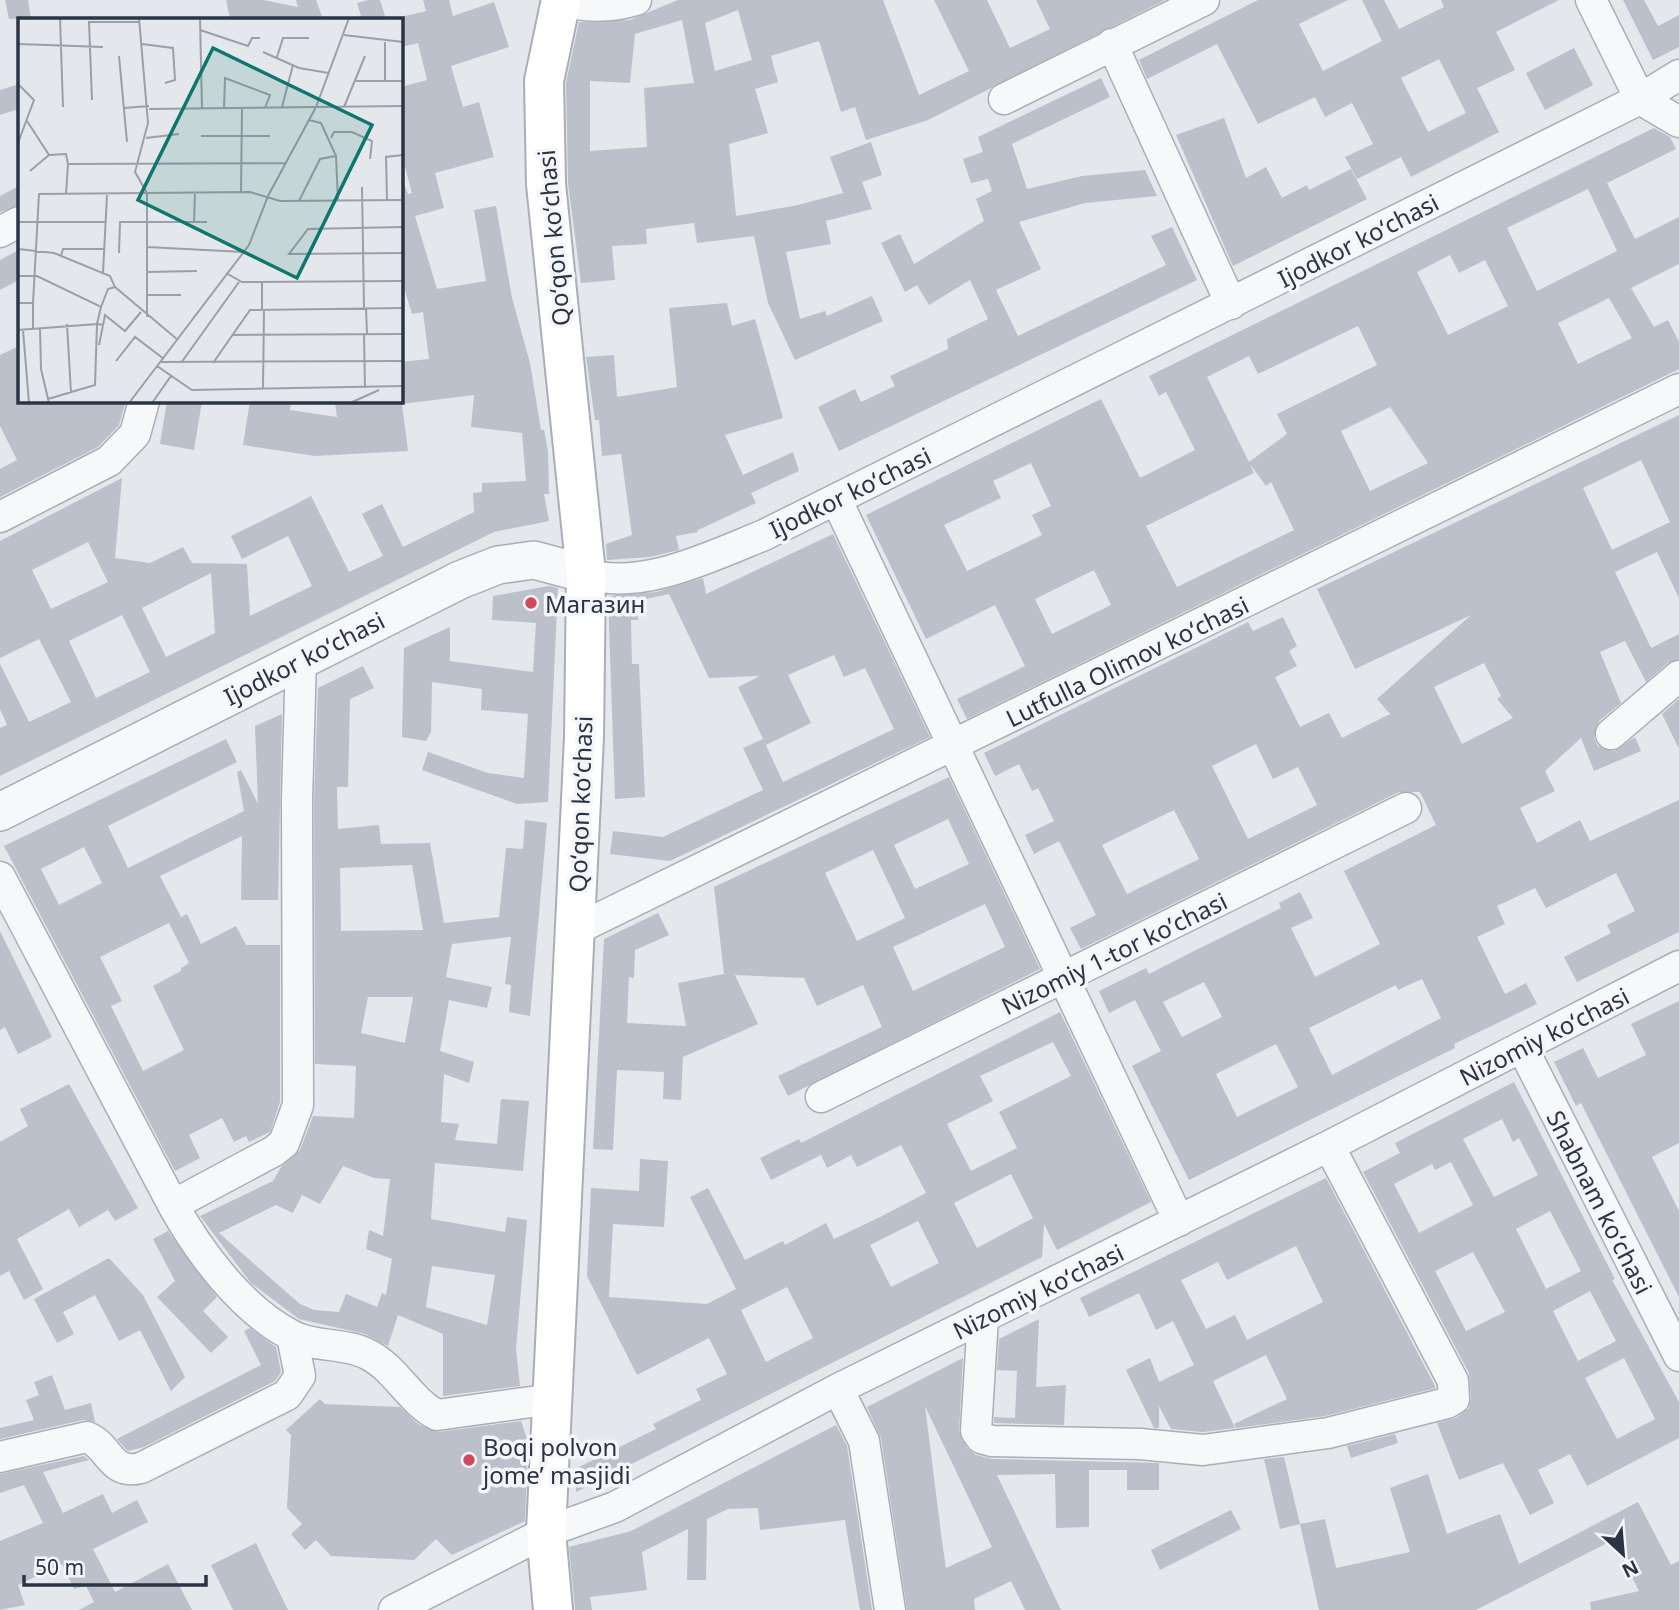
<svg xmlns="http://www.w3.org/2000/svg" width="1679" height="1610" viewBox="0 0 1679 1610" font-family="'Noto Sans',sans-serif">
<style>
.building{fill:#bbc0ca;fill-rule:evenodd}
.lines{fill:none;stroke-linecap:round;stroke-linejoin:round}
.minor-casing{stroke:#a9aeb7;stroke-width:33}
.tertiary-casing{stroke:#a9aeb7;stroke-width:40}
.secondary-casing{stroke:#a9aeb7;stroke-width:42}
.minor{stroke:#f7f8fa;stroke-width:30}
.tertiary{stroke:#f7f8fa;stroke-width:37}
.secondary{stroke:#fff;stroke-width:38}
.poi-dot{fill:#d1495b;stroke:#f4f6f9;stroke-width:2.5}
.labels{text-anchor:middle;dominant-baseline:central;stroke-width:7;stroke-linejoin:round;paint-order:stroke}
.street-label{font-size:24px;fill:#2b3445;stroke:#f4f6f9}
.poi-label{font-size:24px;fill:#2b3445;stroke:#f4f6f9;text-anchor:start}
.inset-road{fill:none;stroke:#9a9fa9;stroke-width:2}
.view{fill:#0f766e;fill-opacity:0.15;stroke:#0f766e;stroke-width:3.5}
.inset-edge{fill:none;stroke:#2b3445;stroke-width:3.5}
</style>
<rect width="100%" height="100%" fill="#e4e7ec"/>
<path class="building" d="M5,0H28L31,19H9Z
M226,0H263L298,7L296,0H316L323,19H230Z
M368,0H380L386,19H362L357,3Z
M423,0H449L453,16L494,2L509,47L451,66L463,107L479,102L494,157L435,173L444,208L415,216L437,289L486,281L474,210L496,206L512,298L530,363L541,430H544L548,451L549,494H544L549,521L494,532L0,776V728L7,725L0,709V664L29,722L71,702L39,639L0,658V541L122,478L115,558L150,563L183,547L192,563L247,564L250,616L312,586L288,536L242,559L231,536L294,505L311,496L349,572L383,556L362,514L382,504L403,547L474,512L473,493L482,492V483L526,481L522,433L471,427L474,395L402,404L408,451L315,456L243,445L250,401H291L290,410L337,417L335,401H401V362L429,359L423,312L412,314L401,278V187L405,186L408,194L412,193L401,152V87L427,80L418,43L401,47V17L426,11ZM88,542L108,582L51,609L32,570ZM211,573L215,633L166,657L142,608ZM122,615L150,672L96,698L69,641Z
M678,0H883L919,95L969,71L934,0H987L1010,48L1050,29L1036,0H1165L928,120L866,140L855,107L841,112L819,41L771,56L778,82L755,89L768,133L729,144L736,216L798,205L843,193L830,157L871,142L882,175L862,182L872,209L826,221L831,244L786,252L800,319L825,311L827,316L872,296L883,321L795,360L768,303L754,236L697,243L694,223L646,229L647,244L612,246L615,280L581,283L568,183L566,83L579,22L630,20ZM738,10L752,60L715,71L705,23ZM682,20L694,83L644,88L647,147L590,151V81L630,83L635,34Z
M1258,0H1348L1299,24L1323,71L1382,41L1362,0H1384L1399,29L1444,7L1441,0H1559L1496,32L1515,70L1477,88L1499,132L1411,177L1401,157L1357,179L1345,157L1373,144L1352,103L1325,117L1315,97L1258,124L1217,44L1147,79L1139,60ZM1439,59L1466,113L1428,132L1401,78Z
M1623,0H1644L1658,26L1679,15V47L1653,60Z
M1574,48L1593,85L1545,110L1526,73Z
M1101,78L1110,97L1012,144L1027,189L1082,176L1145,170L1157,196L1085,203L1019,222L1041,269L996,290L1018,336L1166,265L1151,236L1172,227L1197,280L839,451L818,407L855,389L861,402L895,386L890,376L948,349L947,339L988,319L970,280L929,305L917,285L905,292L881,243L900,234L914,264L984,221L976,199L992,191L988,179L971,183L963,159L983,152L978,137Z
M19,84V109L0,115V90Z
M1224,118L1246,178L1266,167L1282,198L1307,185L1309,190L1351,169L1367,199L1233,266L1176,135Z
M1654,128L1670,137L1676,149L1607,183L1635,239L1679,217V264L1631,288L1654,327L1668,320L1679,342V369L967,719L957,699L1025,666L995,605L926,639L866,515L1101,399L1140,478L1195,450L1166,392L1159,396L1149,376ZM1588,189L1617,251L1537,291L1507,228ZM1450,255L1459,273L1485,260L1508,306L1448,335L1417,272ZM1609,298L1632,338L1578,364L1558,323ZM1358,326L1377,365L1277,414L1287,434L1249,462L1207,377L1249,356L1258,374ZM1390,407L1428,463L1370,491L1341,431ZM1031,463L1051,506L1032,515L1042,535L967,571L944,525L1001,498L993,481ZM1250,464L1266,486L1271,482L1294,530L1177,587L1146,526L1254,473ZM1094,570L1111,605L1052,634L1035,599Z
M19,186V205L0,212V196Z
M19,250V280L0,290V260Z
M727,303L732,326L755,319L783,418L725,435L743,475L793,452L799,471L751,493L756,503L698,530V532L676,536L679,550L650,557L607,560L606,544L632,535L621,454L602,456L599,420H595L586,357L614,355L617,397L677,387L669,308Z
M19,346V401H126L119,425L98,447L0,497V469L17,460L0,426V355Z
M167,401H202L194,450L160,444Z
M1679,415V598L1657,552L1615,572L1651,648L1679,634V659L1668,663L1646,682L1625,641L1600,652L1621,703L1599,721L1594,738L1598,746L1614,751L1635,737L1641,751L1594,771L1581,738L1545,771L1555,791L1520,808L1537,843L1580,820L1590,841L1679,800V932L1577,982L1564,957L1611,933L1607,925L1635,911L1616,873L1546,908L1535,888L1497,906L1505,924L1477,937L1505,994L1526,983L1537,1004L1454,1044L1455,1048L1189,1180L1132,1066L1161,1051L1135,1000L1109,1013L1099,991L1146,968L1149,974L1190,953L1281,908L1279,903L1300,892L1313,918L1291,928L1315,977L1380,944L1344,871L1436,825L1420,792H1399L1081,949L1070,928L1096,915L1059,841L1034,854L1025,835L1054,821L1038,788L1032,791L1019,764L995,776L984,753L1248,622L1253,631L1283,617L1297,646L1289,651L1297,666L1275,677L1300,727L1329,713L1342,738L1390,714L1377,699L1471,615L1355,669L1317,589ZM1641,460L1670,522L1612,550L1583,488ZM1484,663L1501,696L1497,699L1513,718L1462,744L1434,687ZM1256,744L1273,779L1298,767L1317,805L1248,839L1212,766ZM1174,810L1199,859L1127,894L1102,845ZM1422,979L1441,1018L1332,1075L1309,1028L1396,985L1398,990ZM1204,982L1222,1017L1182,1037L1163,1002ZM1276,1044L1298,1087L1237,1117L1216,1074Z
M833,534L930,737L670,861L610,854L613,831L663,837L763,790L743,748L763,739L783,782L894,729L865,668L844,677L834,655L788,675L811,723L766,745L738,687L760,676L709,678L669,594L637,601L638,620H631L632,664H639L645,797L615,799L608,596L656,592L703,578L706,594Z
M549,586L558,588L548,802L517,804L422,770L428,752L488,773L524,778L528,714L481,710L482,689L432,682L431,732L426,741L402,737L404,648L450,627V661L533,672L536,623L492,620L493,596Z
M363,666L374,688L350,699L348,787H337L338,829L379,825L381,844L430,843L444,923L499,917L506,848L523,849L525,820L547,823L530,1016L509,1012L511,985L505,984L511,937L452,944L446,977L492,987L487,1008L449,1000L440,1051L474,1062L469,1083L444,1074L441,1122L459,1124L455,1140L497,1144L501,1099L529,1101L523,1171L435,1163L431,1219L505,1232L507,1217L527,1220L516,1349L520,1386L443,1396V1334L398,1315L388,1346L365,1334L299,1319L251,1283L200,1216L273,1181L281,1167L300,1150L313,1116L354,1118L356,1066L315,1064L314,799L318,688ZM412,865L423,930L341,931L340,868ZM368,997H413L405,1043L361,1033ZM343,1166L374,1178L390,1179L383,1236L369,1230L366,1249L392,1259L386,1295L382,1293L377,1307L346,1294L339,1312L314,1310L300,1304L219,1233L276,1205L293,1213L302,1195L320,1204ZM432,1266L495,1275L487,1325L426,1307Z
M1679,699V749L1662,714Z
M282,714L278,900H241L242,836L160,876L181,917L169,923L187,914L201,944L236,926L246,945H280V1102L270,1132L249,1142L246,1136L234,1142L222,1118L189,1135L200,1158L175,1171L4,846L226,739L237,762L108,826L128,868L244,811L237,772L241,770L258,804L255,726ZM84,847L102,883L59,905L41,869ZM169,923L189,963L181,968V971L153,986L184,1050L143,1071L111,1006L122,1001L100,957Z
M949,777L1040,969L788,1096L778,1076L882,1027L863,985L817,1006L804,978L735,975L758,1024L683,1057L681,1100L663,1099L664,1072L617,1070L613,1150L593,1149L604,939L658,913L669,935L635,950L634,978L629,977L627,1023L686,1026L678,983L724,974L714,887ZM948,819L969,864L915,889L894,845ZM873,850L905,918L857,941L825,873ZM985,904L1005,947L913,991L893,947Z
M0,931L52,1037L18,1054L5,1027L0,1030Z
M1679,1001V1143L1652,1157L1679,1211V1297L1581,1103L1576,1106L1554,1062L1583,1048L1598,1078L1646,1055L1631,1024Z
M1060,1012L1151,1202L1057,1250L1044,1224L1042,1257L576,1492L577,1468L656,1429L653,1424L701,1400L696,1389L727,1374L709,1338L637,1375L587,1276L591,1188L639,1191L640,1159L668,1161L664,1227L613,1224L609,1297L707,1304L736,1289L690,1197L708,1188L745,1260L783,1241L785,1245L826,1223L834,1239L882,1216L926,1193L901,1145L857,1167L851,1155L827,1168L821,1155L771,1180L760,1158L799,1139L801,1143ZM1053,1042L1071,1076L999,1112L1017,1148L971,1171L947,1124L993,1101L980,1076ZM1011,1174L1033,1218L977,1248L954,1203ZM918,1221L939,1263L891,1287L870,1245ZM787,1287L813,1338L766,1362L741,1310Z
M1514,1082L1615,1279L1612,1280L1679,1402V1438L1587,1486L1570,1454L1538,1470L1554,1503L1530,1515L1503,1463L1459,1480L1437,1423L1456,1418L1469,1408L1471,1398L1469,1373L1363,1172L1400,1153L1395,1143ZM1502,1119L1513,1142L1519,1138L1538,1175L1494,1197L1463,1139ZM1451,1162L1473,1205L1419,1233L1394,1184L1432,1164L1435,1170ZM1550,1211L1581,1271L1546,1289L1516,1229ZM1473,1252L1505,1312L1466,1331L1435,1271ZM1590,1291L1616,1341L1578,1361L1553,1311ZM1624,1358L1655,1419L1617,1439L1585,1378Z
M69,1084L138,1208L115,1221L108,1210L79,1227L69,1209L17,1239L43,1289L24,1300L9,1271L0,1276V1142L28,1126L20,1109Z
M1326,1178L1436,1388L1325,1416L1236,1428L1234,1424L1287,1399L1266,1355L1213,1381L1235,1428L1203,1432L1171,1429L1159,1406V1428H1154L1126,1370L1150,1358L1159,1382L1194,1365L1173,1321L1156,1330L1139,1293L1089,1317L1080,1298ZM1296,1246L1323,1302L1247,1340L1235,1315L1206,1329L1181,1280L1218,1262L1227,1280Z
M168,1231L217,1297L203,1311L228,1337L211,1353L157,1297L175,1281L153,1239Z
M109,1258L143,1295L185,1377L171,1391L140,1330L119,1341L95,1295L63,1312L74,1334L57,1343L34,1299Z
M1039,1319L1036,1387L1066,1385L1064,1425L994,1423V1417L1015,1418L1017,1371L997,1370L999,1339Z
M250,1328L276,1347L281,1372L275,1381L144,1447L128,1451L124,1447L117,1439L261,1365L244,1331Z
M963,1358L959,1431L967,1448L976,1455L992,1459L1159,1463V1490H1127V1470H1089V1527L1056,1528L1055,1474L997,1475L1061,1610H1025L1011,1581L974,1599L975,1610H907L881,1438L867,1407ZM925,1406L992,1547L946,1568L942,1541Z
M52,1375L65,1410L91,1403L95,1422L83,1420L0,1439V1428L34,1420L26,1400L39,1395L34,1382Z
M320,1399L325,1404L400,1407L418,1424L438,1432L521,1421L528,1442L525,1521L452,1555L436,1539L414,1560L331,1556L316,1540L305,1550L291,1534L302,1524L287,1508L291,1435L286,1430Z
M836,1425L847,1446L872,1610H860L845,1520L760,1530L758,1508L728,1509L707,1519L706,1580H687L688,1529L642,1552L647,1590L590,1597L592,1610H575L569,1547L631,1531Z
M1395,1434L1398,1443L1351,1458L1347,1446Z
M84,1456L89,1460L43,1472L63,1513L103,1494L112,1513L137,1500L148,1522L93,1549L115,1592L168,1564L192,1610H79L94,1602L86,1586L74,1589L62,1564L18,1585L25,1605L0,1610V1541L43,1523L24,1485L0,1493V1474Z
M1284,1457L1300,1524L1280,1529L1264,1459Z
M1428,1474L1447,1534L1500,1514L1519,1564L1638,1502L1671,1565L1679,1561V1610H1591L1590,1602L1639,1591L1613,1540L1476,1610H1319L1300,1524L1325,1519L1336,1568L1410,1552L1390,1488Z
M1231,1510L1241,1529L1160,1570L1151,1550Z
M256,1543L268,1569L288,1610H233L211,1565Z"/>
<g class="lines">
<g class="minor-casing">
<path id="minor" d="M1591,0L1640,99L1679,122
M560,1C587,7 610,8 636,0
M1112,44L1231,304
M1004,99L1204,0
M0,232L19,222
M836,499L1179,1221
M0,517L109,461L135,434L144,401
M586,574C642,591 712,556 764,535L1640,99L1679,75
M1611,734L1679,676
M0,877L173,1205L274,1151L284,1143L298,1105L297,799L301,658
M575,930L1679,389
M1522,1047L1679,1356
M821,1097L1406,808
M173,1205C199,1252 242,1310 291,1335C314,1348 346,1342 369,1355C396,1369 410,1401 437,1415L553,1399
M983,1317L976,1431L981,1438L992,1441L1140,1444L1203,1450L1328,1433L1447,1403L1454,1399L1453,1381L1329,1146
M838,1389L864,1441L890,1610
M0,1457L87,1437C110,1446 110,1476 141,1468L287,1395L300,1376L292,1336
M394,1610L546,1532L615,1507L838,1389L1329,1146L1679,966"/>
</g>
<g class="tertiary-casing">
<path id="tertiary" d="M0,812L460,580L498,565L534,560L586,574"/>
</g>
<g class="secondary-casing">
<path id="secondary" d="M553,1610L546,1532L584,737L586,574L546,184L544,81L561,0"/>
</g>
<use href="#minor" class="minor"/>
<use href="#tertiary" class="tertiary"/>
<use href="#secondary" class="secondary"/>
</g>
<g class="poi-dot">
<circle cx="531" cy="603" r="7"/>
<circle cx="469" cy="1460" r="7"/>
</g>
<g class="labels">
<g class="street-label">
<text transform="translate(553 238) rotate(-95)">Qoʻqon koʻchasi</text>
<text transform="translate(1358 240) rotate(-27)">Ijodkor koʻchasi</text>
<text transform="translate(850 492) rotate(-26)">Ijodkor koʻchasi</text>
<text transform="translate(304 658) rotate(-27)">Ijodkor koʻchasi</text>
<text transform="translate(1127 661) rotate(-26)">Lutfulla Olimov koʻchasi</text>
<text transform="translate(580 804) rotate(-88)">Qoʻqon koʻchasi</text>
<text transform="translate(1114 953) rotate(-26)">Nizomiy 1-tor koʼchasi</text>
<text transform="translate(1544 1036) rotate(-27)">Nizomiy koʻchasi</text>
<text transform="translate(1600 1202) rotate(63)">Shabnam koʻchasi</text>
<text transform="translate(1038 1291) rotate(-26)">Nizomiy koʻchasi</text>
</g>
<g class="poi-label">
<text x="545" y="603">Магазин</text>
<text x="483" y="1446">Boqi polvon<tspan x="483" dy="28">jome’ masjidi</tspan></text>
</g>
</g>
<g transform="translate(18 18)">
<rect width="385" height="385" fill="#e4e7ec"/>
<path class="inset-road" d="M42,0L45,89M121,0L130,105L117,154L129,175V299M182,0L184,90M182,12L230,28L234,20H242M326,17L385,24M367,24V63M0,26L85,29M124,26L155,30L157,62L147,65M245,34L281,50L311,55M101,38L109,124M259,39L265,20H291M338,63H385M0,66L16,82L0,125M74,82L71,4H122M264,89L275,47M326,89L347,38M106,90L131,88M206,90L207,60L252,77L247,90M131,91L385,88M291,102L303,105L318,138M9,103L31,137M183,118H252M128,120L161,116M313,120L316,114H334L354,123L352,141M12,153L31,137L48,136L50,146M344,169L346,290M223,174L224,90M48,176L50,146L268,145M369,182L368,139L385,137M281,183L302,141L318,138L320,183M0,204H88M176,204L177,174M385,209L290,211L271,236L385,235M129,229L226,234M0,231L36,235L92,258L97,269L90,271L83,289L19,258H0M101,235L102,204H189M43,238L45,231H86M129,254L179,253M85,255L89,177M208,255L224,264L385,263M244,264V291M97,269L160,322M129,277H163M0,285H15L21,176L232,174L262,183L385,182M15,285V312M348,290L349,316M49,306L53,375M22,311L23,351L30,381M0,312L79,306L83,289M5,312L11,385M346,316L347,370M214,317L385,316M81,327L87,297L107,313L123,294M98,343L117,319L146,341M143,344L385,343M163,345L221,264M195,345L232,292L385,290M139,348L174,372L385,368M245,371L246,291M31,385L30,381L77,367L79,306L86,307M111,385L231,227L250,178L298,89L331,0M134,385L153,358M332,385L361,372"/>
<path class="view" d="M195,30L354,107L279,260L120,182Z"/>
<rect width="385" height="385" class="inset-edge"/>
</g>
<g transform="translate(1623 1554) rotate(154)" stroke="#f4f6f9" stroke-width="5" paint-order="stroke">
<path d="M0-5L12 26L0 18L-12 26Z" fill="#2b3445"/>
<text y="-10" font-size="19" font-weight="bold" text-anchor="middle" fill="#2b3445">N</text>
</g>
<path d="M24 1575v10h182v-10" fill="none" stroke="#2b3445" stroke-width="3.5"/>
<text x="35" y="1575" font-size="21" fill="#2b3445" stroke="#f4f6f9" stroke-width="5" paint-order="stroke">50 m</text>
</svg>
